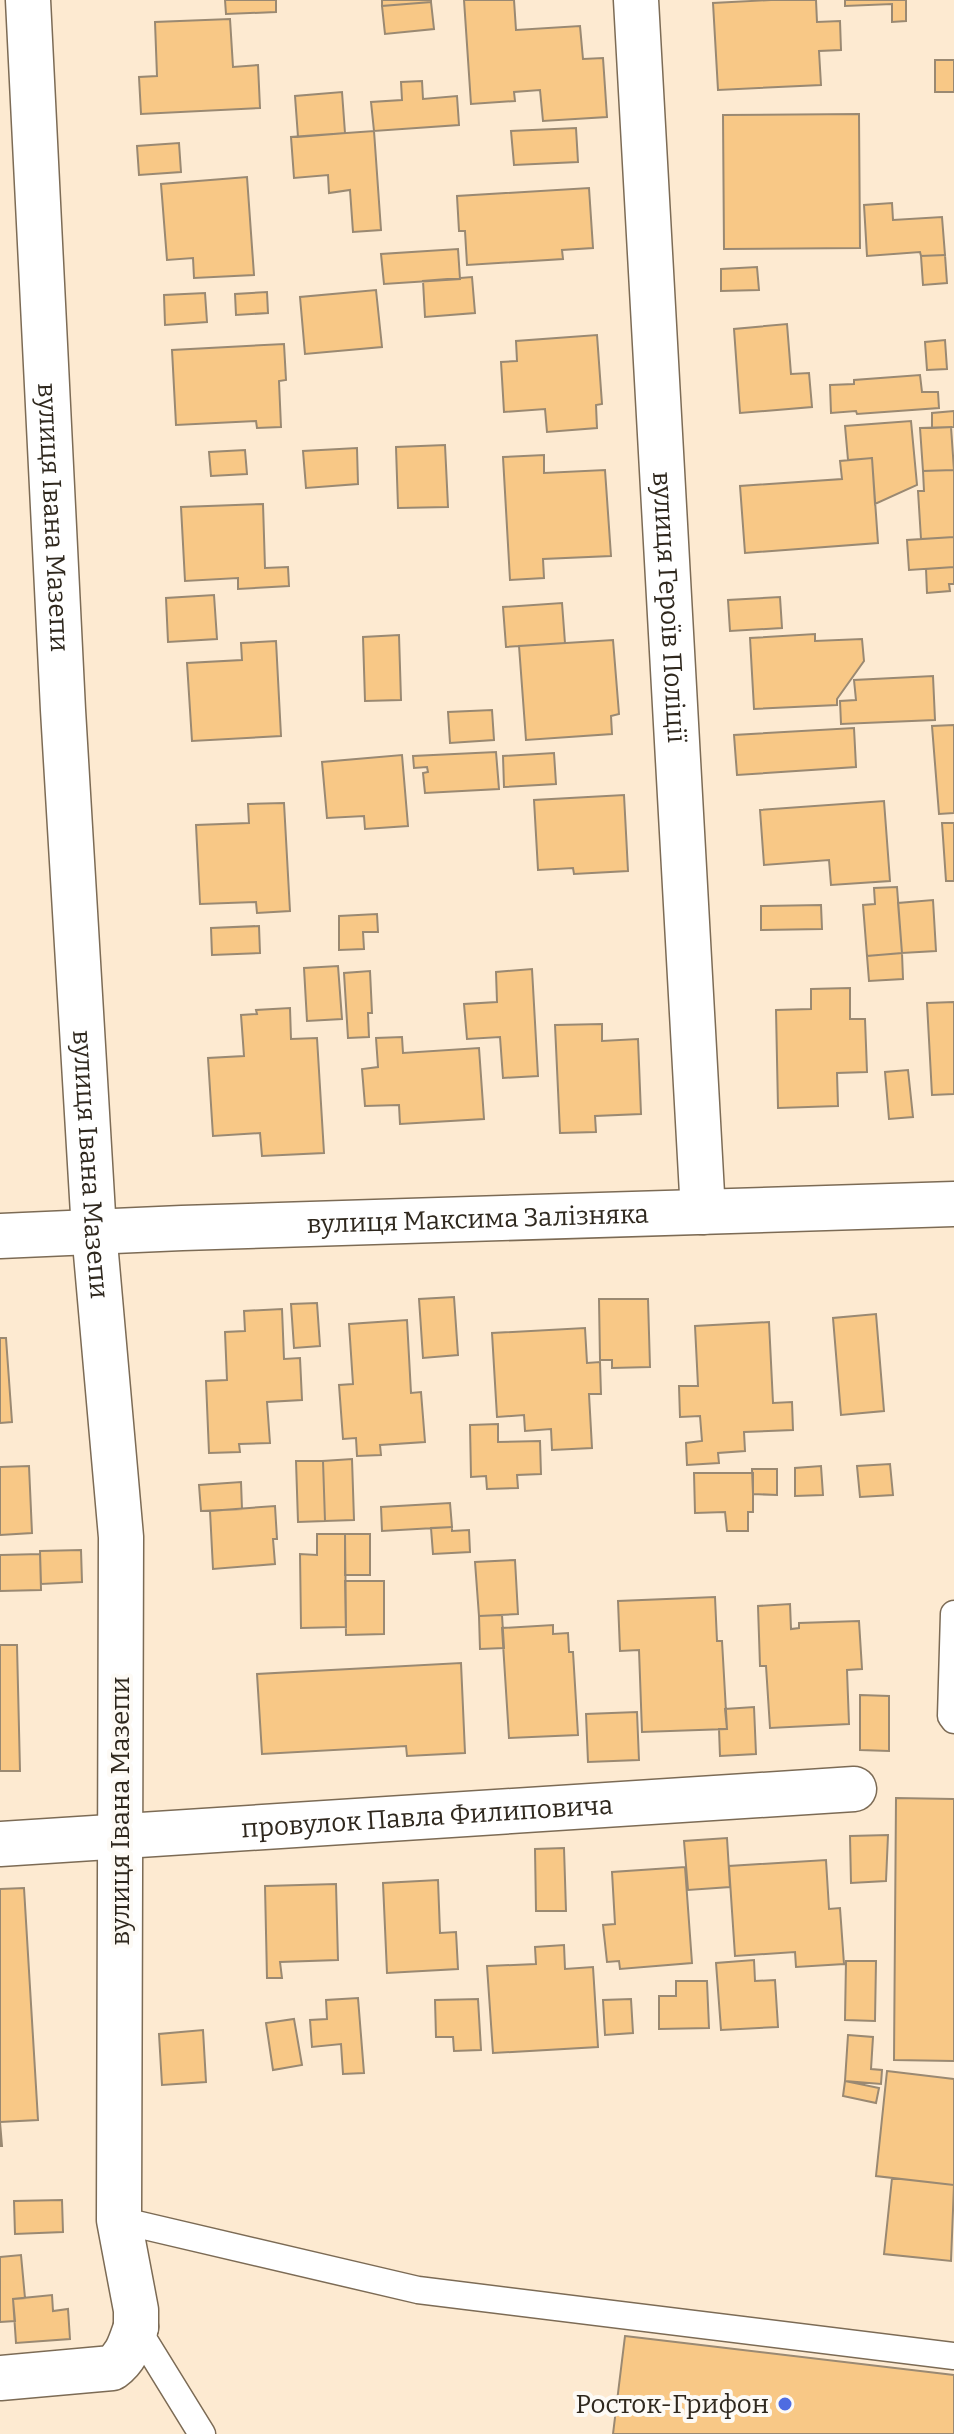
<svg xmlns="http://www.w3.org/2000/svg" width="954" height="2434" viewBox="0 0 954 2434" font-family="Bitter,serif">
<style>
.building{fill:#f8c886;stroke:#9a8972;stroke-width:2}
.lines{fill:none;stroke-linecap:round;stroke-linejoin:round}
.service-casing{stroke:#7c6b55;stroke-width:29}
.minor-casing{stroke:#7c6b55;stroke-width:47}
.tertiary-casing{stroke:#7c6b55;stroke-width:47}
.secondary-casing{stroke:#7c6b55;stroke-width:47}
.service{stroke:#fff;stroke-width:26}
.minor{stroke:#fff;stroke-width:44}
.tertiary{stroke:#fff;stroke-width:44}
.secondary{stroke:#fff;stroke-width:44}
.poi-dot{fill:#4e6ce1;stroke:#fdfaf5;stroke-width:3}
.labels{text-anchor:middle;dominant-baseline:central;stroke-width:8;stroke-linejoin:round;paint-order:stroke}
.street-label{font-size:26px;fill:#2f281e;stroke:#fdfaf5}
.poi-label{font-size:26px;fill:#2f281e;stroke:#fdfaf5;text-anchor:end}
</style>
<rect width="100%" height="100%" fill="#fdead1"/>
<path class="building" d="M225,0H276V12L226,14Z
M382,0H431V2L382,6Z
M464,0H514L516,30L580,26L583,59L603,58L607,117L543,121L540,90L514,92L515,101L471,104Z
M771,0H816L817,22L840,21L841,50L819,51L821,85L718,90L713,3Z
M845,0H906V21L892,22V4L845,6Z
M431,2L434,29L385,34L382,6Z
M230,19L233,67L258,65L260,108L141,114L139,77L157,76L155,22Z
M935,60H954V92H935Z
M422,81L423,99L457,96L459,125L374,131L371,102L402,100L401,82Z
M342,92L345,133L298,137L295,96Z
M859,114L860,248L724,249L723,115Z
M576,128L578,162L514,165L511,131Z
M374,131L381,230L353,232L350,190L329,193L328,175L294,178L291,137Z
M179,143L181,172L139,175L137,146Z
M247,177L254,275L194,278L193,258L167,260L161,184Z
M589,188L593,248L562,250L563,259L467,265L465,231H459L457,196Z
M892,203L893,220L942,217L945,255L921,256L920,252L867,256L864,205Z
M458,249L460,279L384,284L381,254Z
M945,255L947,283L923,285L921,256Z
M757,267L759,290L721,291V269Z
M472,277L475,313L425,317L423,281Z
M376,290L382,347L305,354L300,297Z
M267,292L268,313L236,315L235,294Z
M205,293L207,322L165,325L164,295Z
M787,324L791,374L809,373L812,407L740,413L734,329Z
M597,335L602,404L596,405L597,428L547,432L545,409L504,412L501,362L517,361L516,341Z
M945,340L947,369L927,370L925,342Z
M284,344L286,380L279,381L281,427L257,428L256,421L176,425L172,350Z
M920,375L922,392H938L939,408L857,414L856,411L831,413L830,385L854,384V380Z
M954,411V427L932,428V413Z
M911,421L917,485L875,504L872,458L848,460L845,426Z
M951,427L954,470L923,471L920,428Z
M445,445L448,507L398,508L396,447Z
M357,448L358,484L306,488L303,451Z
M245,450L247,474L211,476L209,452Z
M544,455V473L605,470L611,556L543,559L544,578L510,580L503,457Z
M872,458L878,543L745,553L740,486L842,479L840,461Z
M954,470V537L921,539L918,491H924L923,471Z
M263,504L265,568L288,567L289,586L238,589V578L185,581L181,507Z
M954,537V567L909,570L907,540Z
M954,567V584H949L950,591L927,593L926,569Z
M214,595L217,639L168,642L166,598Z
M780,597L782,628L730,631L728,600Z
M562,603L565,643L506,647L503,607Z
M815,634V641L862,639L864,661L837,699V705L754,709L750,638Z
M399,635L401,700L365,701L363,637Z
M613,640L619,714L611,716L612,734L526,740L519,646Z
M276,641L281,736L192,741L187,663L242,660L241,643Z
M933,676L935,720L841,724L840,701L856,700L854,680Z
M492,710L494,740L450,743L448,712Z
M954,725V813L939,814L932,726Z
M854,728L856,767L737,775L734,735Z
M496,752L499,789L425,793L423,773L428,772L427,767L414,768L413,756Z
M554,753L556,784L504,787L503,756Z
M402,755L408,826L365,829L364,816L327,818L322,762Z
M624,795L628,871L574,874L573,868L538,870L534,800Z
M884,801L890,881L831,885L829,860L764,865L760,810Z
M284,803L290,911L257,913L256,902L200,904L196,825L249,823L248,804Z
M942,823H954V881H946Z
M897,887L902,953L867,956L863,905L875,904L874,888Z
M933,900L936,951L902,953L898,903Z
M821,905L822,929L761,930V906Z
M377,914L378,932H363L364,949L339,950V916Z
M259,926L260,953L212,955L211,928Z
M902,953L903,979L869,981L867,956Z
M338,966L342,1019L307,1021L304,968Z
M532,969L538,1076L503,1078L500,1037L467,1039L464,1004L497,1002L496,972Z
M370,971L372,1013H368L369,1037L348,1038L344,973Z
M850,988V1019H865L867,1072L837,1073L838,1106L778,1108L776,1010L811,1009V989Z
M954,1002V1094L932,1095L927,1003Z
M290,1008L291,1039L317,1038L324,1153L262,1156L260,1133L213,1136L208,1058L244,1056L241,1015L257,1014L256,1010Z
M602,1024V1041L638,1039L641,1114L595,1116L596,1132L560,1133L555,1025Z
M402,1037L403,1053L479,1048L484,1119L400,1124L399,1105L365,1106L362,1069L378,1067L376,1038Z
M908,1070L913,1117L889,1119L885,1072Z
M454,1297L458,1355L423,1358L419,1299Z
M599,1299H648L650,1367L612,1368V1360H600Z
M317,1303L320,1346L294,1348L291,1304Z
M282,1309L284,1359L300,1358L302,1400L267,1402L270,1443L239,1444L240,1452L209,1453L206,1381L227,1380L225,1332L245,1331L244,1311Z
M876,1314L884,1411L841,1415L833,1318Z
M407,1320L411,1393L421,1392L425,1442L380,1445L381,1455L357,1456L356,1438L343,1439L339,1385L353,1384L349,1324Z
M769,1322L773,1403L792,1402L793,1430L744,1432L745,1451L718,1453L719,1463L687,1465L686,1443L702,1441L700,1416L680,1417L679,1386H698L695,1326Z
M585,1328L587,1363L600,1362L601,1394H589L592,1448L552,1450L551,1429L525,1431L524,1415L497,1417L492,1333Z
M0,1338H6L12,1422L0,1423Z
M498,1424V1442L540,1441L541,1474L517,1475L518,1488L487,1489L486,1476L471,1477L470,1425Z
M352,1459L354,1520L325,1521L323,1461Z
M296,1461H323L325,1521L298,1522Z
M890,1464L893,1495L860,1497L857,1466Z
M29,1466L32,1533L0,1535V1467Z
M821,1466L823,1495L795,1496V1468Z
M752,1469H777V1495L753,1494Z
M694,1473H753V1512H748V1531H727L725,1512L695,1513Z
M241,1482L242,1509L201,1511L199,1485Z
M450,1503L452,1527L382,1531L381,1507Z
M275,1506L277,1539H273L275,1564L213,1569L210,1511Z
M452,1527V1531L469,1530L470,1552L433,1554L431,1528Z
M317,1534H345L346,1627L301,1628L300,1554L317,1555Z
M345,1534H370V1575H345Z
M81,1550L82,1582L41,1584L40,1551Z
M40,1554L41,1590L0,1591V1555Z
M515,1560L518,1614L479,1616L475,1562Z
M345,1581H384V1634L346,1635Z
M715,1597L717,1641H722L727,1729L642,1732L639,1650L620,1651L618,1601Z
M790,1604L791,1629L799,1628V1623L859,1621L862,1669L847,1670L849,1724L770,1728L766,1666H760L758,1606Z
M502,1615L504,1648L480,1649L479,1616Z
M553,1625V1634L568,1633L569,1652H573L578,1735L509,1738L502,1628Z
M0,1645H17L20,1771H0Z
M461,1663L465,1753L407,1756L406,1746L262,1754L257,1674Z
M860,1695L889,1696V1751L860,1750Z
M754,1707L756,1754L720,1756L719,1729H727L725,1709Z
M637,1712L639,1760L588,1762L586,1714Z
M896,1798L954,1799V2061L894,2060Z
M888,1835L886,1881L851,1883L850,1836Z
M727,1838L730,1887L688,1890L684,1841Z
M564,1848L566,1911H536L535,1849Z
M826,1860L829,1909L840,1908L844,1964L796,1967L795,1952L735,1956L729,1866Z
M685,1867L692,1963L620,1969L619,1961L607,1962L603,1925L615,1924L612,1872Z
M438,1880L440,1933L456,1932L458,1969L387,1973L383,1883Z
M336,1884L338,1960L280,1962L282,1978H267L265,1886Z
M24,1888L38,2120L0,2122L2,2146H0V1889Z
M564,1945L565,1969L593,1967L598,2047L493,2053L487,1966L536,1964L535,1947Z
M754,1960L755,1981L775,1980L778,2027L721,2030L716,1963Z
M846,1961H876L875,2021L845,2020Z
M676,1981H707L709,2028L659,2029V1996H676Z
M358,1998L364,2073L343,2074L341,2044L312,2047L310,2020L327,2019L326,2000Z
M478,1999L481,2050L454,2051L453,2037H436L435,2000Z
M631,1999L633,2033L605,2035L603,2000Z
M294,2019L302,2065L273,2070L266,2023Z
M203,2030L206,2082L162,2085L159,2034Z
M848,2035L873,2037L871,2069L882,2070L881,2084L845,2081Z
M887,2071L954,2079V2185L876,2176Z
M845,2081L879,2088L876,2103L843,2096Z
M892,2178L954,2185L951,2261L884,2254Z
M62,2200L63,2232L15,2234L14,2201Z
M21,2255L25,2298L13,2299L15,2321L0,2322V2257Z
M52,2295L53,2311L68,2309L70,2339L16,2343L13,2299Z
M625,2336L954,2375V2434H613Z"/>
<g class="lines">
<g class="service-casing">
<path id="service" d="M954,1614L951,1716L954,1720
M119,2220L418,2290L954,2356
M136,2327L202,2434"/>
</g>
<g class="minor-casing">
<g id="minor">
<path id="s1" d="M636,0L703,1212"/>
<path id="s2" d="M0,1844L854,1789"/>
<path d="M0,2378L112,2368C127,2357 130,2344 136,2327"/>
</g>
</g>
<g class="tertiary-casing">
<g id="tertiary">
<path id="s3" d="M28,0L63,710L94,1231L121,1537L119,2220L136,2310V2327"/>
</g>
</g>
<g class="secondary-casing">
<g id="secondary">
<path id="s4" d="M0,1236L182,1228L954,1204"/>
</g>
</g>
<use href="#service" class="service"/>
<use href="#minor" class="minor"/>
<use href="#tertiary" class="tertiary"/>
<use href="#secondary" class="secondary"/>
</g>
<circle class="poi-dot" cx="785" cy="2404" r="8"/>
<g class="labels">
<g class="street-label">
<text stroke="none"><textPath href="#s3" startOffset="518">вулиця Івана Мазепи</textPath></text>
<text stroke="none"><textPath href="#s1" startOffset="608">вулиця Героїв Поліції</textPath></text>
<text stroke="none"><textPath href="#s3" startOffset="1166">вулиця Івана Мазепи</textPath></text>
<text stroke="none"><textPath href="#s4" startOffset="478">вулиця Максима Залізняка</textPath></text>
<text transform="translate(120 1811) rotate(-90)">вулиця Івана Мазепи</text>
<text stroke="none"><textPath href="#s2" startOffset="428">провулок Павла Филиповича</textPath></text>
</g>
<g class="poi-label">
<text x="769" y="2404">Росток-Грифон</text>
</g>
</g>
</svg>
